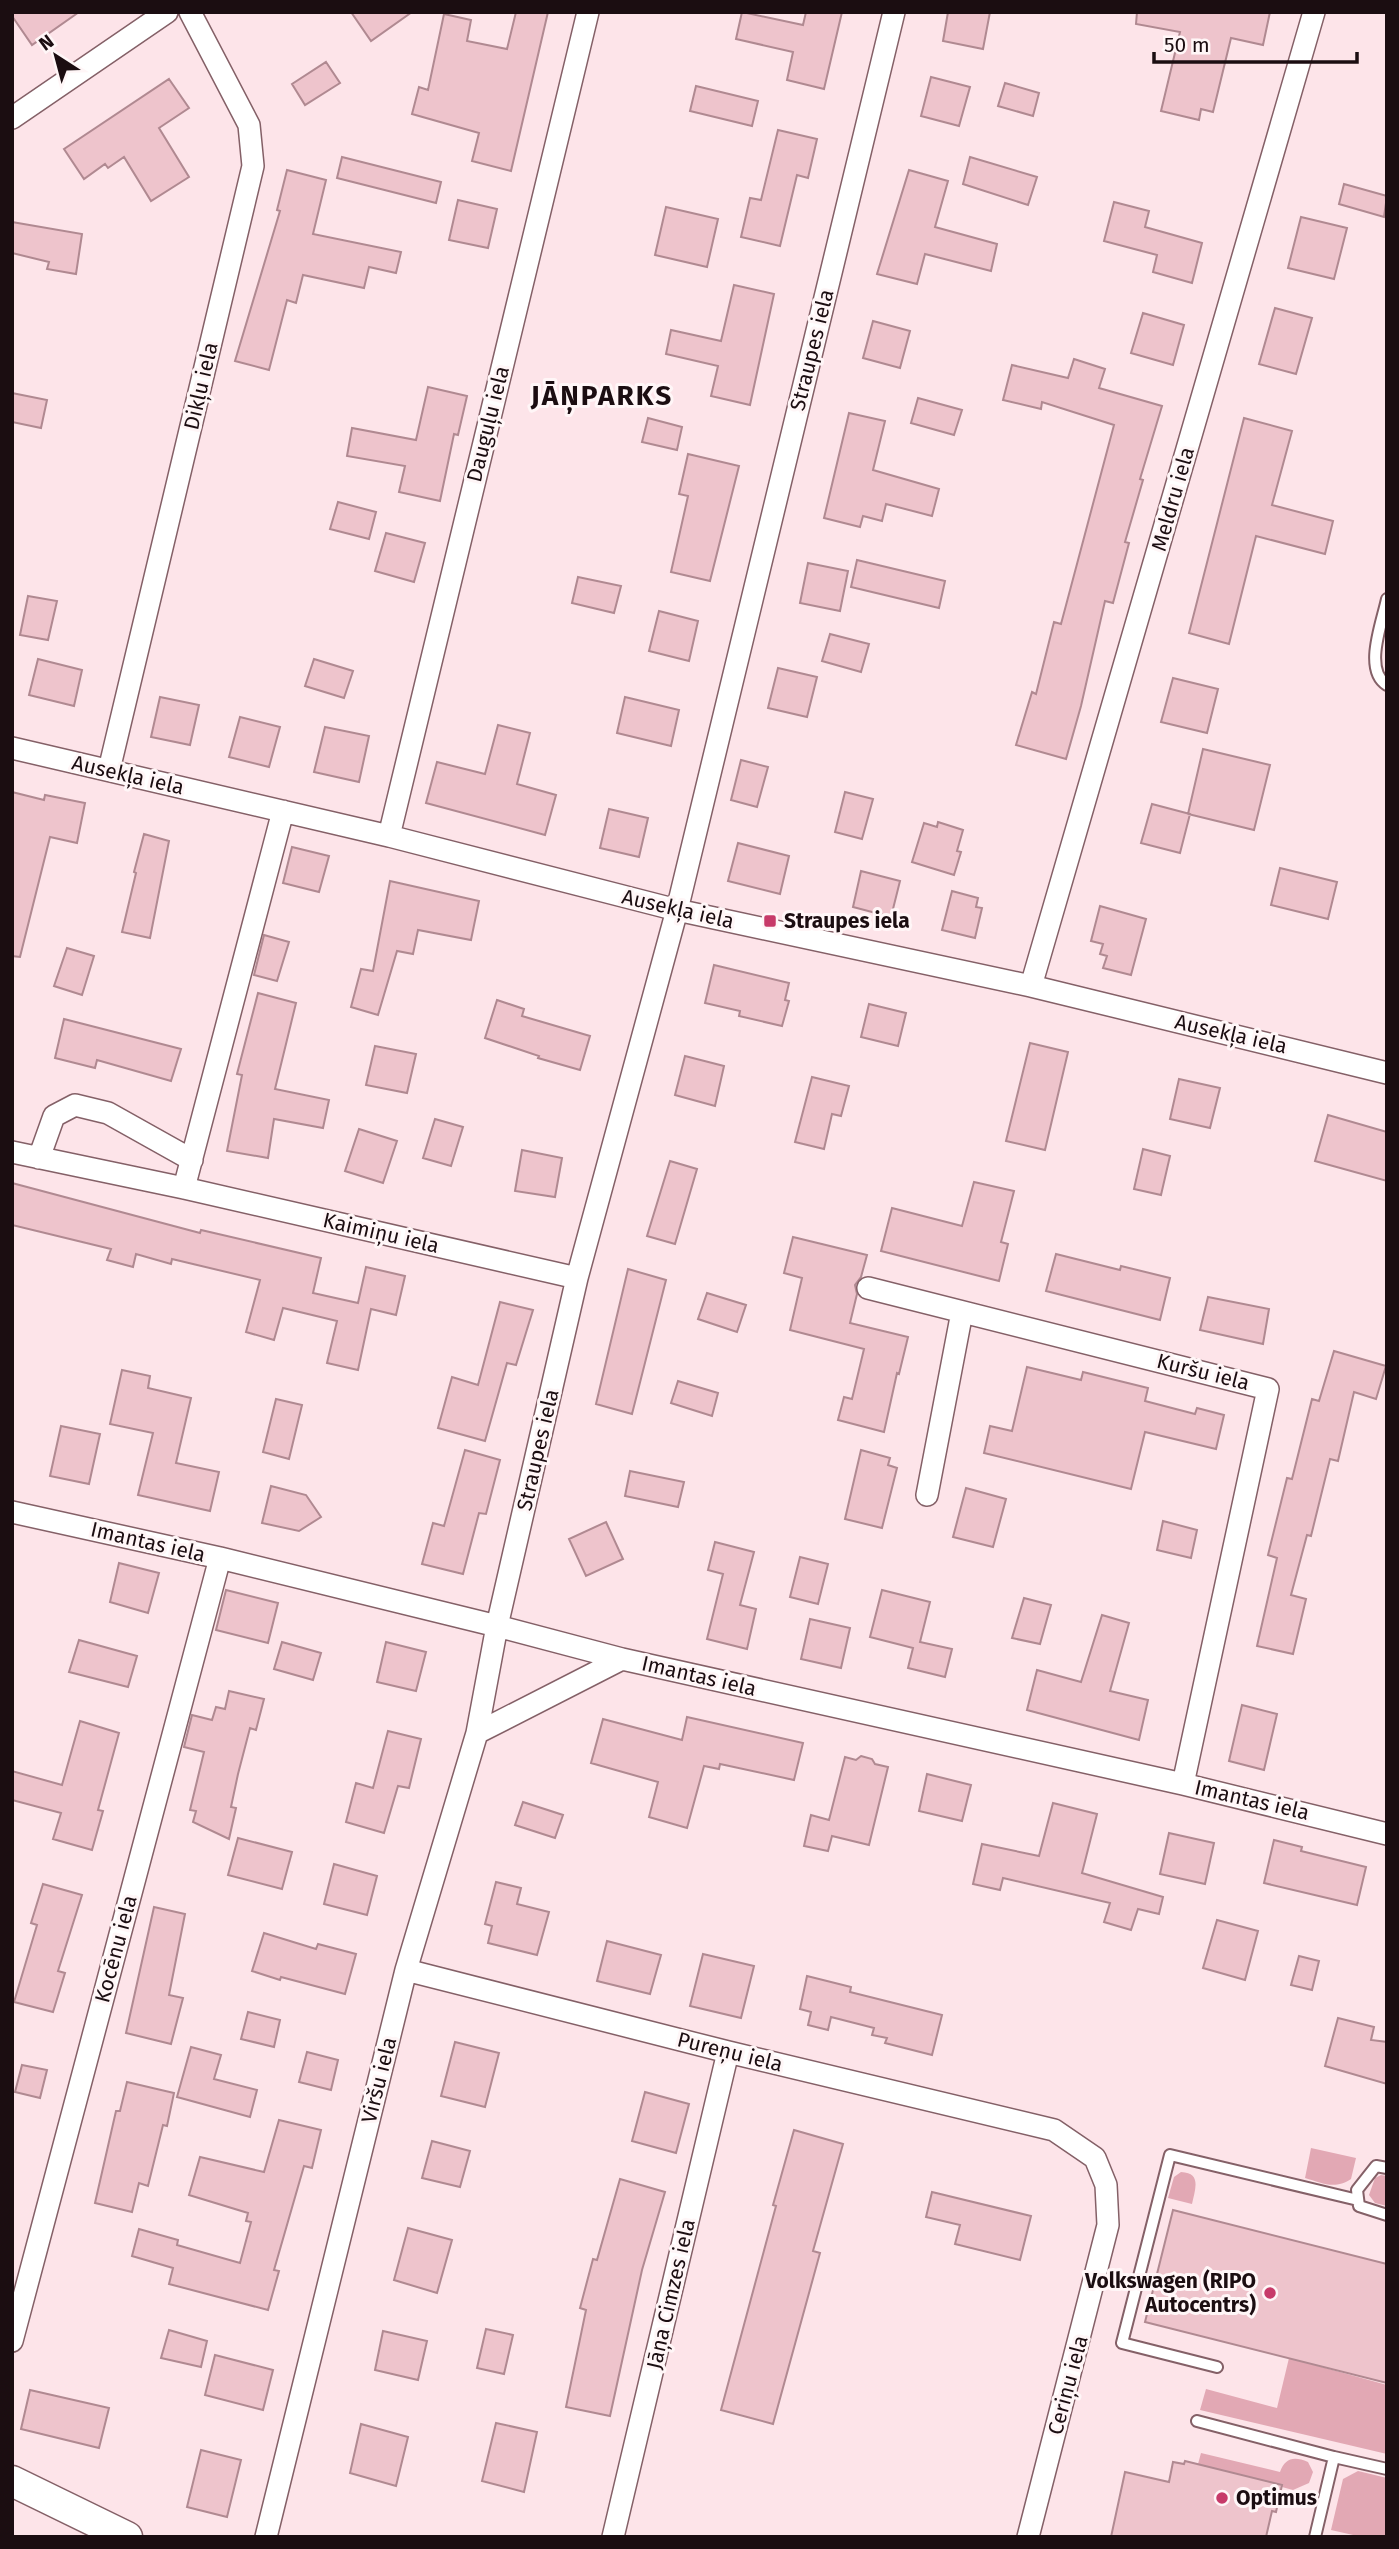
<svg xmlns="http://www.w3.org/2000/svg" width="1399" height="2549" viewBox="0 0 1399 2549" font-family="'Fira Sans',sans-serif">
<style>
.green{fill:#e2a8b4}
.building{fill:#eec4cc;stroke:#b08991;stroke-width:2}
.lines{fill:none;stroke-linecap:round;stroke-linejoin:round}
.lane-casing{stroke:#846067;stroke-width:14}
.street-casing{stroke:#846067;stroke-width:24}
.secondary-casing{stroke:#846067;stroke-width:33}
.lane{stroke:#fff;stroke-width:10}
.street{stroke:#fff;stroke-width:21}
.secondary{stroke:#fff;stroke-width:30}
.poi-dot{fill:#c73a69;stroke:#fff6f7;stroke-width:2.5}
.labels{text-anchor:middle;dominant-baseline:central;stroke-width:6;stroke-linejoin:round;paint-order:stroke}
.street-label{font-size:21px;fill:#1b0d11;stroke:#fff6f7}
.poi-label{font-size:21px;font-weight:bold;fill:#1b0d11;stroke:#fff6f7;text-anchor:start}
.district-label{font-size:28px;font-weight:bold;letter-spacing:2px;fill:#1b0d11;stroke:#fff6f7}
</style>
<rect width="100%" height="100%" fill="#fde4e9"/>
<path class="green" d="M1311,2148L1356,2158L1351,2179C1335,2190 1322,2183 1305,2178Z
M1181,2172C1202,2173 1195,2189 1192,2204L1168,2198L1174,2177Z
M1381,2175L1387,2176V2206L1375,2203L1369,2195L1375,2178Z
M1289,2358L1387,2385V2454L1200,2410L1206,2389L1277,2408Z
M1201,2453L1280,2472C1285,2458 1294,2456 1308,2462L1313,2472L1309,2483L1293,2490L1198,2464Z
M1358,2471L1387,2478V2537H1362L1331,2530L1343,2479Z"/>
<path class="building" d="M12,12H79L32,45L12,16Z
M351,12H412L371,41Z
M516,12H548L511,171L472,161L479,133L412,114L419,87L428,90L444,14L471,20L467,41L507,49Z
M742,12L803,25L806,12H842L824,89L787,80L793,52L736,39Z
M948,12H990L983,49L943,41Z
M1137,12H1270L1263,45L1231,38L1213,112L1201,109L1199,120L1161,111L1180,32L1136,24Z
M326,62L340,83L305,105L292,84Z
M931,77L970,87L959,126L921,116Z
M169,79L189,108L159,128L189,177L151,201L124,157L108,168L105,164L84,179L64,149Z
M1005,83L1039,93L1033,116L998,106Z
M696,86L758,101L752,126L690,111Z
M778,130L817,139L808,178L797,175L780,246L741,237L750,198L761,200Z
M342,157L441,182L436,203L337,178Z
M970,157L1037,177L1028,205L963,184Z
M287,170L326,180L313,234L401,252L396,273L369,267L364,288L303,275L296,303L287,300L269,370L235,361L280,211L277,210Z
M909,170L948,181L935,227L997,244L991,271L925,254L917,284L877,274Z
M1344,184L1387,196L1384,217L1339,204Z
M458,200L497,209L488,248L449,240Z
M1114,202L1149,211L1145,227L1202,243L1192,283L1153,272L1157,255L1104,241Z
M666,207L718,219L707,267L655,255Z
M1301,217L1347,228L1334,279L1288,268Z
M12,222L82,234L76,274L47,269L49,262L12,253Z
M734,285L774,294L750,405L711,396L718,366L666,354L671,330L721,341Z
M1275,308L1312,318L1296,374L1259,364Z
M1143,313L1184,325L1173,365L1131,353Z
M873,321L910,331L900,368L863,358Z
M1074,359L1105,369L1099,388L1162,406L1140,479L1143,480L1125,542L1129,543L1113,603L1105,601L1081,706L1066,759L1016,745L1032,692L1036,694L1054,622L1061,624L1114,425L1042,402L1041,409L1003,400L1012,365L1068,378Z
M428,387L467,396L458,435L454,434L440,501L399,492L405,466L347,456L352,428L416,440Z
M12,393L47,400L41,428L12,422Z
M918,398L962,410L954,435L911,423Z
M849,413L885,421L873,470L939,489L932,516L886,504L882,521L863,516L860,527L824,518Z
M648,418L682,427L677,450L642,442Z
M1244,418L1292,431L1272,505L1333,521L1325,554L1256,536L1229,644L1189,633Z
M688,454L739,466L710,581L671,572L688,496L679,494Z
M338,502L376,512L369,539L330,529Z
M386,533L425,543L414,582L375,571Z
M857,560L945,581L939,608L851,587Z
M808,563L848,571L840,611L800,603Z
M578,577L621,586L614,613L572,603Z
M28,596L57,601L48,640L20,635Z
M659,611L698,621L689,661L649,651Z
M830,634L869,644L861,672L822,661Z
M38,659L82,670L74,706L29,695Z
M314,659L353,671L344,698L305,686Z
M778,668L817,677L807,717L768,708Z
M1173,678L1218,689L1207,733L1161,722Z
M160,697L199,705L190,745L151,737Z
M625,697L679,710L671,746L617,733Z
M240,717L280,727L269,767L229,757Z
M498,725L530,733L517,784L556,795L545,835L426,803L437,762L485,774Z
M325,727L369,736L359,782L314,772Z
M1203,749L1270,765L1254,830L1188,814Z
M741,760L768,767L757,807L731,800Z
M12,792L44,800L45,795L85,803L77,843L50,837L20,957L12,956Z
M845,792L873,799L862,839L835,832Z
M1152,804L1190,814L1180,853L1141,843Z
M609,809L648,818L639,857L600,848Z
M938,822L963,830L957,851L961,852L954,875L912,862L924,823L937,827Z
M144,834L169,841L150,938L122,932L136,873L134,872Z
M738,843L789,856L780,894L728,881Z
M292,847L329,856L319,892L283,883Z
M1280,868L1337,882L1328,919L1271,905Z
M861,871L900,881L891,917L853,907Z
M390,881L479,901L471,940L418,930L413,954L397,951L378,1015L351,1007L361,969L373,971Z
M952,891L978,898L976,907L982,908L975,938L942,930Z
M1100,906L1146,919L1131,975L1103,968L1107,956L1100,954L1103,944L1091,941Z
M264,935L289,942L277,981L254,975Z
M67,948L94,956L82,995L54,986Z
M714,965L789,983L785,1000L789,1001L782,1026L739,1016L740,1011L705,1003Z
M258,993L296,1003L275,1089L329,1100L323,1128L274,1119L268,1158L227,1151L242,1075L237,1074Z
M497,1000L524,1009L522,1016L590,1036L580,1070L538,1058L539,1056L485,1038Z
M869,1004L906,1013L898,1046L861,1037Z
M64,1019L181,1049L171,1081L97,1060L95,1068L55,1058Z
M1030,1043L1068,1052L1045,1150L1006,1141Z
M375,1046L416,1054L407,1093L366,1085Z
M685,1056L724,1066L715,1106L675,1095Z
M812,1077L849,1086L841,1116L832,1114L824,1149L795,1142Z
M1179,1079L1220,1088L1210,1128L1170,1119Z
M1328,1115L1387,1132V1181L1315,1161Z
M435,1119L463,1127L451,1166L423,1158Z
M359,1129L397,1141L383,1183L345,1171Z
M1143,1149L1170,1156L1161,1195L1134,1189Z
M522,1150L562,1158L555,1197L515,1191Z
M670,1161L697,1169L675,1244L647,1236Z
M974,1182L1014,1191L1001,1242L1008,1244L999,1281L881,1251L892,1208L962,1226Z
M12,1183L200,1233L201,1230L321,1258L313,1293L358,1303L366,1267L405,1276L396,1315L371,1309L358,1370L327,1363L337,1321L283,1308L274,1340L246,1332L260,1280L172,1259L171,1264L136,1254L133,1267L107,1260L111,1249L12,1225Z
M793,1237L867,1255L861,1277L855,1285L857,1294L850,1323L908,1337L899,1374L897,1373L884,1432L838,1420L844,1397L852,1399L864,1349L790,1330L802,1278L784,1273Z
M1056,1254L1120,1270L1121,1266L1170,1278L1160,1320L1046,1291Z
M628,1269L666,1280L632,1414L596,1404Z
M707,1293L746,1305L737,1332L698,1319Z
M1208,1297L1269,1309L1263,1344L1200,1330Z
M500,1302L533,1310L516,1365L507,1363L485,1441L438,1428L452,1377L478,1385Z
M1334,1351L1386,1366L1376,1399L1354,1392L1338,1461L1330,1459L1311,1536L1307,1535L1291,1595L1306,1599L1293,1654L1257,1646L1277,1558L1268,1555L1287,1478L1292,1479L1312,1399L1319,1401Z
M1027,1367L1081,1380L1083,1372L1148,1388L1145,1401L1195,1414L1197,1408L1224,1415L1216,1449L1145,1432L1131,1489L984,1453L990,1426L1012,1431Z
M122,1370L150,1376L148,1388L191,1398L176,1463L219,1472L210,1511L138,1495L153,1433L110,1424Z
M678,1381L718,1393L712,1416L671,1403Z
M276,1399L302,1405L289,1459L263,1452Z
M61,1426L100,1434L89,1484L50,1476Z
M465,1450L500,1460L486,1514L479,1513L463,1574L422,1564L433,1523L444,1526Z
M861,1450L890,1458L888,1465L897,1468L882,1528L845,1519Z
M630,1471L684,1482L678,1507L625,1496Z
M271,1486L306,1495L321,1517L299,1531L262,1523Z
M966,1488L1006,1499L993,1547L953,1537Z
M1163,1521L1197,1530L1191,1558L1157,1550Z
M606,1522L623,1559L586,1576L569,1539Z
M715,1542L754,1552L740,1605L756,1609L747,1649L707,1639L723,1574L708,1570Z
M800,1557L828,1564L818,1604L790,1597Z
M119,1563L159,1573L148,1613L110,1602Z
M226,1590L278,1603L268,1643L216,1630Z
M882,1590L930,1602L920,1642L952,1649L945,1677L908,1668L913,1648L870,1637Z
M1024,1598L1051,1605L1040,1644L1012,1638Z
M1102,1615L1129,1623L1110,1691L1148,1700L1139,1740L1027,1710L1037,1670L1081,1682Z
M810,1619L850,1628L841,1668L801,1659Z
M79,1640L137,1656L128,1687L69,1672Z
M282,1642L321,1653L313,1680L274,1669Z
M386,1642L426,1652L416,1691L377,1682Z
M229,1691L264,1699L256,1730L250,1728L238,1774L231,1807L236,1808L229,1839L193,1822L196,1811L190,1810L204,1752L184,1747L192,1715L212,1720L216,1707L225,1709Z
M1242,1705L1277,1714L1264,1770L1229,1761Z
M687,1717L803,1743L794,1780L720,1764L719,1769L704,1766L687,1828L649,1817L658,1782L591,1763L603,1719L682,1740Z
M80,1721L119,1733L98,1810L103,1811L92,1850L53,1839L61,1813L12,1800V1771L62,1785Z
M388,1731L421,1739L409,1788L398,1786L384,1833L346,1822L356,1783L373,1788Z
M861,1756L872,1759L875,1764L888,1767L869,1845L832,1836L828,1851L804,1846L811,1815L829,1820L845,1757L856,1760Z
M927,1774L971,1785L962,1821L919,1811Z
M523,1802L563,1815L555,1838L515,1825Z
M1053,1803L1097,1814L1082,1873L1163,1897L1159,1914L1138,1909L1131,1930L1104,1922L1110,1903L1003,1878L1000,1890L973,1884L982,1844L1039,1856Z
M1169,1833L1214,1843L1205,1884L1160,1874Z
M238,1838L292,1852L282,1889L228,1875Z
M1274,1840L1302,1847L1301,1851L1366,1867L1357,1905L1264,1883Z
M334,1864L377,1876L367,1915L324,1904Z
M496,1882L521,1888L517,1904L549,1912L537,1955L488,1943L492,1926L485,1924Z
M43,1884L82,1895L58,1971L65,1973L53,2012L14,2002L37,1925L31,1923Z
M154,1907L185,1914L169,1995L183,1998L171,2044L126,2033Z
M1217,1920L1258,1931L1245,1980L1203,1968Z
M264,1933L316,1949L318,1944L356,1954L345,1994L281,1977L280,1980L252,1971Z
M607,1941L661,1955L650,1994L597,1981Z
M703,1954L754,1966L741,2018L690,2006Z
M1299,1956L1319,1961L1312,1990L1291,1985Z
M807,1976L851,1987L850,1992L942,2015L932,2055L885,2043L887,2038L872,2035L874,2028L831,2017L828,2030L808,2025L811,2012L800,2009Z
M248,2012L280,2020L274,2047L241,2039Z
M1338,2018L1374,2027L1371,2040L1387,2042V2084L1325,2066Z
M455,2042L499,2053L485,2107L441,2096Z
M191,2047L221,2055L214,2079L257,2090L250,2117L177,2097Z
M307,2052L338,2060L331,2090L299,2082Z
M22,2065L47,2070L40,2098L15,2092Z
M127,2082L174,2093L167,2126L163,2125L148,2186L139,2183L132,2212L95,2203L116,2111H120Z
M645,2092L689,2104L676,2153L632,2141Z
M279,2120L321,2130L312,2168L304,2166L274,2270L279,2271L268,2310L169,2284L173,2268L132,2256L139,2229L178,2240L177,2245L240,2263L251,2222L246,2221L248,2213L189,2195L200,2157L264,2172Z
M794,2130L843,2144L813,2251L820,2253L773,2424L721,2410L776,2206L773,2205Z
M432,2141L470,2151L460,2187L422,2178Z
M620,2179L665,2192L642,2270L610,2416L566,2407L586,2310L580,2308L593,2259L597,2260Z
M932,2192L1031,2216L1020,2260L955,2244L960,2225L926,2217Z
M1173,2210L1387,2264V2383L1145,2322Z
M408,2228L452,2240L437,2293L394,2280Z
M486,2329L513,2335L504,2374L477,2368Z
M169,2330L207,2341L201,2367L161,2358Z
M383,2331L427,2341L418,2380L375,2370Z
M215,2355L273,2370L263,2410L205,2395Z
M30,2390L109,2408L99,2448L21,2429Z
M496,2423L537,2432L524,2492L482,2481Z
M361,2424L408,2437L396,2486L350,2473Z
M201,2450L241,2460L227,2517L187,2507Z
M1185,2461L1282,2485L1276,2512L1272,2511L1266,2537H1111L1125,2472L1169,2482L1173,2462L1184,2464Z"/>
<g class="lines">
<g class="lane-casing">
<path id="lane" d="M1387,599C1382,623 1363,670 1387,685
M1387,2168L1376,2166L1357,2190L1359,2206L1387,2215
M1217,2367L1122,2343L1170,2155L1358,2200
M1197,2421L1334,2457
M1315,2537L1334,2457L1387,2469"/>
</g>
<g class="street-casing">
<path id="street" d="M12,118L167,12
M12,748L389,836L677,910L1031,986L1387,1073
M109,770L253,166L249,125L190,12
M389,836L588,12
M1031,986L1314,12
M12,1152L184,1188L577,1278
M39,1158L54,1116L75,1105L108,1113L192,1160
M184,1188L283,811
M868,1288L1268,1389L1183,1784
M927,1495L962,1312
M12,1512L220,1558L497,1626L622,1659L1183,1784L1387,1834
M477,1733L622,1659
M406,1970L728,2052L1054,2130L1095,2158L1106,2185L1108,2225L1028,2537
M12,2341L220,1558
M266,2537L406,1970L477,1733L497,1626L577,1278L677,910L894,12
M613,2537L728,2052"/>
</g>
<g class="secondary-casing">
<path id="secondary" d="M12,2481L127,2537"/>
</g>
<use href="#lane" class="lane"/>
<use href="#street" class="street"/>
<use href="#secondary" class="secondary"/>
</g>
<g class="poi-dot">
<rect x="763" y="914" width="14" height="14" rx="3.5"/>
<circle cx="1270" cy="2293" r="7"/>
<circle cx="1222" cy="2498" r="7"/>
</g>
<g class="labels">
<g class="street-label">
<text transform="translate(812 350) rotate(-76)">Straupes iela</text>
<text transform="translate(201 386) rotate(-77)">Dikļu iela</text>
<text transform="translate(488 424) rotate(-76)">Dauguļu iela</text>
<text transform="translate(1173 499) rotate(-74)">Meldru iela</text>
<text transform="translate(128 775) rotate(13)">Ausekļa iela</text>
<text transform="translate(678 909) rotate(13)">Ausekļa iela</text>
<text transform="translate(1231 1034) rotate(13)">Ausekļa iela</text>
<text transform="translate(381 1233) rotate(13)">Kaimiņu iela</text>
<text transform="translate(1203 1372) rotate(14)">Kuršu iela</text>
<text transform="translate(538 1450) rotate(-77)">Straupes iela</text>
<text transform="translate(148 1542) rotate(13)">Imantas iela</text>
<text transform="translate(699 1676) rotate(13)">Imantas iela</text>
<text transform="translate(1252 1800) rotate(13)">Imantas iela</text>
<text transform="translate(116 1949) rotate(-75)">Kocēnu iela</text>
<text transform="translate(730 2052) rotate(14)">Pureņu iela</text>
<text transform="translate(379 2080) rotate(-76)">Viršu iela</text>
<text transform="translate(671 2294) rotate(-77)">Jāņa Cimzes iela</text>
<text transform="translate(1068 2385) rotate(-75)">Ceriņu iela</text>
</g>
<g class="poi-label">
<text x="784" y="921">Straupes iela</text>
<text x="1256" y="2281" text-anchor="end">Volkswagen (RIPO<tspan x="1256" dy="24">Autocentrs)</tspan></text>
<text x="1236" y="2498">Optimus</text>
</g>
<g class="district-label">
<text x="602" y="395">JĀŅPARKS</text>
</g>
</g>
<rect width="1399" height="2549" fill="none" stroke="#1b0d11" stroke-width="28"/>
<g transform="translate(56 56) rotate(324)" stroke="#fff6f7" stroke-width="5" paint-order="stroke">
<path d="M0-5L12 26L0 18L-12 26Z" fill="#1b0d11"/>
<text y="-10" font-size="19" font-weight="bold" text-anchor="middle" fill="#1b0d11">N</text>
</g>
<path d="M1154 52v10h203v-10" fill="none" stroke="#1b0d11" stroke-width="3.5"/>
<text x="1164" y="52" font-size="21" fill="#1b0d11" stroke="#fff6f7" stroke-width="5" paint-order="stroke">50 m</text>
</svg>
